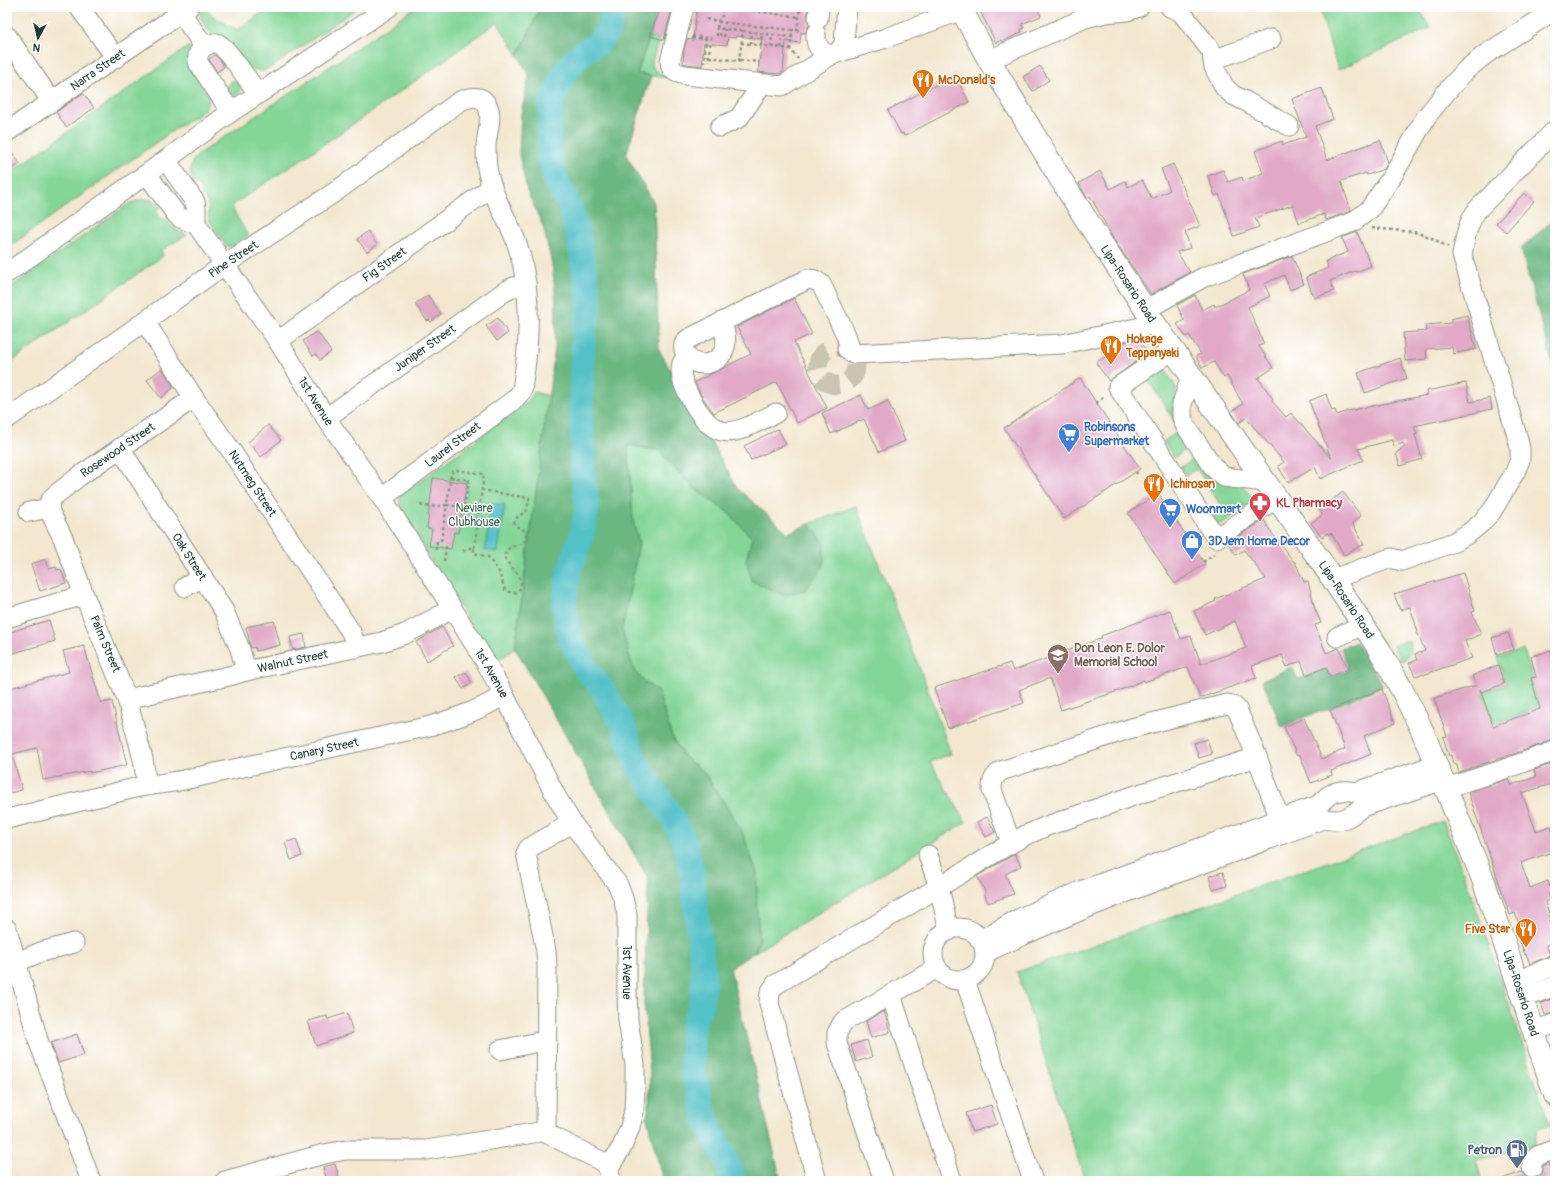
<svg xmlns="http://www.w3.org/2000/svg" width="1562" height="1188" viewBox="0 0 1562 1188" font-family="Pangolin,sans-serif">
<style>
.green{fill:#84d697;stroke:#528a66}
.forest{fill:#6bb780;stroke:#457a5a}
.water{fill:#53c1c8;stroke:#397f7e}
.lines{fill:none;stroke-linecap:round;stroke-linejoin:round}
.river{stroke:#53c1c8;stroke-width:25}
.building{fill:#e1a9c7}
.minor-tunnel{stroke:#c9c5b0;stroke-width:19;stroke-dasharray:19 10;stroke-linecap:butt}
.minor-casing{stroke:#899282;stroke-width:21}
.major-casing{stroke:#899282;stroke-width:24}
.path{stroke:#899282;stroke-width:2.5;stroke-dasharray:3 3;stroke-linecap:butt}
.minor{stroke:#fff;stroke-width:19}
.major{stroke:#fff;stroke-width:22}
.labels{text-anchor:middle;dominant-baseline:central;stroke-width:3;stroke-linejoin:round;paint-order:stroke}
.street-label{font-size:12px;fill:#1f3d34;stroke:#fff}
.food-label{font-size:12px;font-weight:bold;fill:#c56008;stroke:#fff;text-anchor:start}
.shop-label{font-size:12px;font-weight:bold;fill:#366cbe;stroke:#fff;text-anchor:start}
.health-label{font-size:12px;font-weight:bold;fill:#be3a42;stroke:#fff;text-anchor:start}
.park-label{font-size:12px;fill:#38634d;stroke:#fff}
.education-label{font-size:12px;font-weight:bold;fill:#785e54;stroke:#fff;text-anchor:start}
.service-label{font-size:12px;font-weight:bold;fill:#4e5e75;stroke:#fff;text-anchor:end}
</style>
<rect width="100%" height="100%" fill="#fff"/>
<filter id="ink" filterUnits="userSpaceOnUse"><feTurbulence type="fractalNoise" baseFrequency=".025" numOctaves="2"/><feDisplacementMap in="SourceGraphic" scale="8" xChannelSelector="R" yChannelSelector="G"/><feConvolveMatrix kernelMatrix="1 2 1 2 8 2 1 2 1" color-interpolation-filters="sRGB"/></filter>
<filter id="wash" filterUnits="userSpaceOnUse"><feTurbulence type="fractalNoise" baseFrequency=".012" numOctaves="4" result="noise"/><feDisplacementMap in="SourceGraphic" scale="16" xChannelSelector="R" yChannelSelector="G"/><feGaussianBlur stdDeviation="0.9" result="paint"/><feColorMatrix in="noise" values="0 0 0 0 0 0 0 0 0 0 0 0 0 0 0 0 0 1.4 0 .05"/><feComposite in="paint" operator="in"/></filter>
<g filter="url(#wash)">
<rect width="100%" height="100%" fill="#f3e7cf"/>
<path class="green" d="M270,7H359L272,67L263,71L251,69L211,34L201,19L200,14L204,8L216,18L237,30Z
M415,7H541L518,55L497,22C410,86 321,147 231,206L248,236L233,246H226L209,220L208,204L201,193L203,192L197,183L195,184C187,172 189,162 200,153L341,59Z
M1319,7H1418L1430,28L1338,70Z
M650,36L659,39L652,62L653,68L662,75L744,87L637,74Z
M189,46C191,51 188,56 189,61C190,73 202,84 209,94C210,112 192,118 178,127L7,248V175Z
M227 88a7 7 0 1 1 14 0a7 7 0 1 1-14 0Z
M144,199L153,200L160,208L156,210L162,220L165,218L174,229L187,235L161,250L163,256L7,365V290L130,203Z
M1163,366L1176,388L1173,412L1192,446L1174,458L1164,441L1180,430L1147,378Z
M534,392L549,396L515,648L497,662C463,615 433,563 403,512C400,505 398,501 402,494L528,402Z
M628,445L659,451L694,488L730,514L752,538L746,560L824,542L809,524L856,506L925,682L951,754L930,762L966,822L755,952L759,941L757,908L704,772L684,757L672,737L658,692L640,678L633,669L622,630L639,543L633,521Z
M1198,456L1245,488L1255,502L1217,526L1213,516L1223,509L1197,469L1186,475L1181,467Z
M1404,641H1410C1413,647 1408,659 1402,661L1393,646Z
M1524,650L1532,677L1530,678L1535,694L1555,688V701L1528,710V712L1494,724L1482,693L1506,684L1497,657Z
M1443,821L1471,893L1550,1125L1538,1129L1535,1145L1476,1160L1482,1181H1085L1017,972Z"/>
<path class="forest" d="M541,7H660L637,73L651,76L626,155L654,203L659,350L738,489L788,533L809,524L824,542V566L805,590L784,595L752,581L746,560L752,538L730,514L694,488L659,451L628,445L633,521L639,543L622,630L633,669L640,678L658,692L672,737L684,757L704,772L742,831L757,873V908L759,941L755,952L730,968L781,1181H663L647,1118L649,1105L650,1072L644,1002L648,878L515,648L555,348L556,300L552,264L543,226L527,191L519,154L521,114L529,76L518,55Z
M1555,218V372L1521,249Z
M1356,642L1383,686L1329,709L1304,717L1282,727L1262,680L1292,667L1298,679L1326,669L1330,678L1349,670L1341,648Z"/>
<path class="water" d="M492,503L505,505L498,552L485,550Z"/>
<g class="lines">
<path class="river" d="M617,7L612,16L609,29L598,43L578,56L564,74L551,104L549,131V157L556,180L572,211L580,244L590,304L584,333L581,397L583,472L587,508L582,534L569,572L564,605L569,636L585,668L601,687L622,723L634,758L657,795L673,818L685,843L692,871L704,981L701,1003L692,1028L693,1071L705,1118L725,1158L734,1181"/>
</g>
<g id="blocks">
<path class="building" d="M697,7H808L807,18L809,25L805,33H801L800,43L786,41L783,72L780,74L758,72L762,39L736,36L735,38L728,37L727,45L704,43L702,66L687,64L683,63L684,49L687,39L693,40Z
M978,7H1037L1041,16L1022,24L1024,28L1021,30L1022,32L1002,42L1001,40L996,43Z
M660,8L671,12L664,40L650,36Z
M215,55L221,61L224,67L217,72L209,59Z
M1040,66L1049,80L1033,91L1023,77Z
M955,75L969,102L904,136L903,133L901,134L888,110Z
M1322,88L1333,119L1315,126L1327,160L1380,140L1388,162L1384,169L1367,175L1366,173L1341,181L1351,210L1348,212L1326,220L1324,214L1299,223L1293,205L1255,218L1259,227L1234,236L1219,194L1215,196L1208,176L1223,170L1228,182L1242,177L1243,181L1263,173L1255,151L1282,141L1283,145L1306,137L1292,99Z
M83,93L94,108L66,127L56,112Z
M7,145L20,164L7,172Z
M1173,164L1200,226L1185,232L1190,248L1177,252L1190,272L1151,294L1113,238L1090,196L1087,198L1079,183L1100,171L1110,189L1125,181L1128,187L1142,180L1152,199L1170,190L1161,169Z
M1524,193L1534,201L1506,232L1496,223Z
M368,231L377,245L367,252L357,239Z
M1357,232L1371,266L1356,272L1355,271L1330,281L1334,291L1314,298L1306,277L1328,268L1326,261L1348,252L1342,238Z
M1292,256L1304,284L1290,290L1284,275L1264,284L1270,296L1248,307L1264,344L1259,346L1273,368L1258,378L1273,399L1272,401L1286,417L1291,413L1331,458L1309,401L1326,394L1332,411L1335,410L1337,415L1348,411L1427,395L1426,391L1466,383L1470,402L1490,398L1492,409L1414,426L1417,434H1415L1422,459L1400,466L1396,453L1405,446L1403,443L1394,447L1392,440L1358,449L1363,460L1320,479L1315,467L1288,483L1278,466L1284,462L1246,418L1239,423L1231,412L1243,404L1227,376L1224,378L1214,362L1202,368L1196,356L1201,354L1189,335L1186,337L1177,324L1184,320L1177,305L1195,295L1202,310L1214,304L1215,307L1249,290L1243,274Z
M428,295L441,314L431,322L429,320L427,321L415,304Z
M794,298L812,334L794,342L827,408L797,423L777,382L714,413L701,395L695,382L751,354L737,327Z
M1467,315L1476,349L1453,354L1452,347L1426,349L1427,359L1405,361L1403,333L1427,331L1426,325L1451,323V319Z
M498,318L508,333L497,341L486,326Z
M317,331L331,352L320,360L316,354L313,356L303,341Z
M1138,339L1148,353L1109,381L1096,363L1125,342Z
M1400,358L1407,378L1365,393L1358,373Z
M162,368L174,387L161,398L147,380Z
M1080,378L1140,469L1064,519L1004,428Z
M861,395L868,410L888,401L905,441L879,452L864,419L831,434L822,413Z
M268,425L281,440L261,457L248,442Z
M778,429L786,444L751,460L744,446Z
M433,478L467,483L458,533L454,532L451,549L429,546L432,529L427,528Z
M1343,492L1361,516L1352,523L1364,544L1344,555L1331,533L1329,535L1328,533L1322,537L1311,523L1322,515L1319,510Z
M1158,493L1205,564L1175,584L1128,513Z
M1264,520L1271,532L1294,562H1295L1304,582L1308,581L1315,609L1321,623L1315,625L1326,653L1339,648L1348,669L1330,677L1326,667L1306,675L1301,661L1287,667L1282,655L1252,666L1256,678L1200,698L1188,667L1144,682V680L1118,691L1061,710L1050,678L1019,690L1024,703L948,728L934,688L1010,663L1013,671L1102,638L1101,636L1170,610L1181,639L1191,636L1201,664L1246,648L1235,621L1205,635L1194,611L1216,601L1215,599L1266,579L1244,550L1236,555L1228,543Z
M46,559L49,569L56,567L57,570L61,569L66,583L40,591L31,564Z
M1463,573L1475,611L1472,612L1481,634L1465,641L1472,658L1423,675L1422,674L1415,676L1409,663L1417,660L1415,654L1425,651L1417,632H1418L1410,607L1400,610L1394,594Z
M49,620L55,641L7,655V633Z
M274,621L280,645L256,651L255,647L251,648L246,627Z
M442,627L453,646L427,661L416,642Z
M1508,633L1514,650L1497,655L1492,638Z
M304,634L306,647L293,650L290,637Z
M84,646L101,703L112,701L127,765L90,773V771L43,780L37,748L12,754L22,790L10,793L7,781V689L69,672L63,651Z
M1551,651L1555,671V740L1459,772L1456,763L1453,764L1451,755L1449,756L1443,737L1447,736L1434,698L1477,685L1472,676L1498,665L1504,684L1481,692L1480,689L1493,726L1540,709L1531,678L1536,677L1531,656Z
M466,672L472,683L463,689L456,677Z
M1382,689L1395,723L1364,736L1371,754L1331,771L1332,775L1311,783L1300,755L1297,756L1284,727L1304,718L1322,759L1345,749L1330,710Z
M1207,739L1212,754L1199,758L1194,743Z
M1555,763V783L1522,793L1536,831L1551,826L1555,839V851L1521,863L1530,888L1548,881L1552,893L1548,894L1550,899L1545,902L1551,920L1549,921L1555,935V941L1546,945L1550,955L1530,964L1526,954L1525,955L1518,934L1522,932L1515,913L1510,915L1468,792L1509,779L1511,785L1536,777L1534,770Z
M987,817L995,832L986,837L977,822Z
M296,839L302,856L291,860L285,843Z
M1015,854L1021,866L1005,874L1014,894L988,903L984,893H986L977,876Z
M1223,872L1227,886L1213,890L1209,876Z
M1555,998V1013L1545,1015L1541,1003Z
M884,1011L890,1032L871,1038L866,1021Z
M347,1013L353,1033L316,1046L308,1021L327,1016L328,1019Z
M77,1034L84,1055L58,1063L51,1043Z
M867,1040L872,1057L856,1062L851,1045Z
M991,1105L997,1124L972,1132L966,1113Z
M1549,1163L1555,1181H1503L1502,1179L1522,1172L1527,1178L1532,1179L1537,1178L1542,1173L1543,1166Z
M335,1164L340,1181H327L323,1167Z"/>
</g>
</g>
<g filter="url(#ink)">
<use href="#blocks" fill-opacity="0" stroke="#899282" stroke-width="1"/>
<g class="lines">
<path class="minor-tunnel" d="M818 366a19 19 0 1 1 38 0a19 19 0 1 1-38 0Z
M1532,1168L1537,1181"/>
<g class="minor-casing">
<g id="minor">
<path d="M79,7L116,58"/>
<path d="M177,7L204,46"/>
<path d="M684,7L670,61C670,71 676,73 685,75L782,86L831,55L886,38L962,10"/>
<path d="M1088,7L1085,18L1106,13L1127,11L1139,7"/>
<path d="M1170,7L1181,12L1212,52L1214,67L1225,88L1233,95L1247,102L1289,126"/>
<path d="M818,19L819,7"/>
<path d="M816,34C815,45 820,53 831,55"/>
<path d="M7,36L52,102"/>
<path d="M838,52L843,46L844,42L847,7"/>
<path d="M989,60L1085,18"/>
<path d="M1213,60L1271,39"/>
<path d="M231,112L199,64C194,51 206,43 217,43C228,48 248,81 258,93"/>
<path d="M720,127L739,118L762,84"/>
<path id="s1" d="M7,132L189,7"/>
<path d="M166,160L195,202L196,207V224"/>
<path d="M147,174L176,214L180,218L196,224"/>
<path id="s2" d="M196,224L278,341L326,418L382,498L415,549L485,661L504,695L556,796L572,823L618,885L623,898L627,914V991L628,1020L635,1065V1088L634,1111L630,1127L622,1147L608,1169"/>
<path d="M7,273L166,160L231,112L389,7"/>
<path d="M1145,310L1204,277L1353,222L1370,209L1393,175L1426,117L1447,91L1467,69L1486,54L1555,10"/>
<path id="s3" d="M145,322L194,398L228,446L351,632L357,648"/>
<path d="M721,322C741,365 691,376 684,350C683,345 684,342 688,339L808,279L815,280L821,284L846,335L849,345L847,349"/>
<path id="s4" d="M278,341L492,187"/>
<path d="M1173,350L1118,387L1216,538L1277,498"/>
<path d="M853,354L1062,344L1155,324"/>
<path d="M687,357L682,363C679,378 685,388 692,401C719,448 736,432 776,413"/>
<path d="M1191,375L1182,404V417L1185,425L1214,468L1224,477L1265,482"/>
<path id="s5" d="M326,418L504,292L514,287L526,284"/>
<path id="s6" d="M7,419L224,265L335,192L460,101C470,97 481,94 487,105C494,117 486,134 486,147C486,157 486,168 489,177C494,201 510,222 517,244C532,288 530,338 523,383L522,391L514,400L382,498"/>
<path id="s7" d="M120,448L224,611L240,649L246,671"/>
<path d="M29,512L49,508"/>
<path d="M1333,579L1391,558L1402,561L1454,542L1469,533L1481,523L1492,511L1515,472L1520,460V449L1518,439L1462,255C1465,239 1467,224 1477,210L1555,130"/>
<path d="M185,587L203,577"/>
<path d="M7,618L84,595"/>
<path d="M1337,637L1363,625"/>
<path id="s8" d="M127,699L233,675L246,671L382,642L405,634L452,609"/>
<path id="s9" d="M147,785L143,759L127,699L84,595L63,538L50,512L49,503L54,496L81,475L194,398"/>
<path d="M1446,788L1502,770L1555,751"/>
<path id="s10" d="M7,819L139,787L179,781L430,726C456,718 481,710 504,695"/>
<path d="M1011,843L992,790C992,781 994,776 1001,771L1132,728L1227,704L1232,705L1237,709L1257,757L1284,831"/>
<path d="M928,855L939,887L949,931"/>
<circle cx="959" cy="954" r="26"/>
<path d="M7,929L38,1040L91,1181"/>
<path d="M980,940L1020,918L1083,890L1319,805C1330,791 1340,789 1357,792L1437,764"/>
<path d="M985,953C1095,900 1210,862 1323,819C1342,822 1348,819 1362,807L1443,780"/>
<path d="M17,962L41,952L74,943"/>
<path d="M965,980L1033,1181"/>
<path d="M1518,981L1555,965"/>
<path d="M891,995L952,1181"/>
<path d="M1524,998L1555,986"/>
<path d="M1534,1030L1555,1024"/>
<path d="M500,1050L539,1042L547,1043"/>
<path d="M546,1133L547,966L546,951L526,853L529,848L572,823"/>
<path d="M1532,1168C1530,1155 1545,1153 1555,1150"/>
<path d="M225,1181L324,1154L346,1150H426L540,1132L546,1133L603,1162L608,1169L611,1180"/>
<path d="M817,1181L769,1003L770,993L775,985L939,887L996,852L1026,835L1047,826L1139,794L1257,757"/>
<path d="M884,1181L837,1043V1033L843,1022L937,968"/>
</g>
</g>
<g class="major-casing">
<g id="major">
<path id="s11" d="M960,7L989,60L1060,178L1098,238L1155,324L1324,566L1379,649L1401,688L1422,730L1484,882L1555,1095"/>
</g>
</g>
<path class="path" d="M723,7L799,17
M706,19L718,21
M718,22L792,30
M717,28L719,18L722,16L723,7
M692,36L711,38L708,62
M717,36V28L743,31
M720,36L721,29
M724,37L725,29
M792,37V30L797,31L800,7
M692,38L706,39L704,63
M741,43L790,49L798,59
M751,44L752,32
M761,45L762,33
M771,47L772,35
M781,48L782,36
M709,57L739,61L743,31L792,37L790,49
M740,60L759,62
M1372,228L1414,232L1430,237L1448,247
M1096,403L1105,396
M1136,472L1137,474
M451,477L469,480L464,507
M1153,495V496
M420,505L430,507L447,505L451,473L455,470L484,474L482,490
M437,541L436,549L437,552
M441,541L447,505L478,509
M463,551L470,548H474V553L488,557L499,572L505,590L512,593L518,592C529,574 507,569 504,555L510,547C518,546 531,542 524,531C521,527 516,528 514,523L518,516L526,512L529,502V498L482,490L476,523H478L474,548
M444,561L447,542
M1203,562L1214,554"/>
<use href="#minor" class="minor"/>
<use href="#major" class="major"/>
</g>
</g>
<defs>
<g id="restaurant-pin" transform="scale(1.15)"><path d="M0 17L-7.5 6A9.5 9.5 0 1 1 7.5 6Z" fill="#e8710a" stroke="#fff"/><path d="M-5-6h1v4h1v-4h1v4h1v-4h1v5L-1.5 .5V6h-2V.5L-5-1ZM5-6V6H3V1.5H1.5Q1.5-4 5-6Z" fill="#fff"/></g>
<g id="supermarket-pin" transform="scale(1.15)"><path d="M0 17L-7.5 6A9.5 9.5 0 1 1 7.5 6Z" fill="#3f7fe0" stroke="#fff"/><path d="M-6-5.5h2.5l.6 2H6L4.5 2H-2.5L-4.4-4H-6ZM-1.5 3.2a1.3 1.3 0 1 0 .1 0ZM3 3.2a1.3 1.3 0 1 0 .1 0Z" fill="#fff"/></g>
<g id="pharmacy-pin" transform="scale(1.15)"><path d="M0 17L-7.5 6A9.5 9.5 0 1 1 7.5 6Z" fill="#e0444e" stroke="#fff"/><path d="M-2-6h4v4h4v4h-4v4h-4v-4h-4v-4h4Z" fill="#fff"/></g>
<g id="shop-pin" transform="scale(1.15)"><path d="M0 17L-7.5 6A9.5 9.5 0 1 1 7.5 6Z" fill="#3f7fe0" stroke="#fff"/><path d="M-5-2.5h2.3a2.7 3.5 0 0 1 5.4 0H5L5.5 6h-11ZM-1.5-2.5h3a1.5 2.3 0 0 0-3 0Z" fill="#fff"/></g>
<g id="school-pin" transform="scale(1.15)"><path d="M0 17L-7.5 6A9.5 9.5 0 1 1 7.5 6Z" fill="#8d6e63" stroke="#fff"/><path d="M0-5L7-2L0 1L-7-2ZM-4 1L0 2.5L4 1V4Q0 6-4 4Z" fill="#fff"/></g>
<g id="fuel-pin" transform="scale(1.15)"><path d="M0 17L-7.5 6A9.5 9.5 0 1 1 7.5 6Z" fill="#5c6f8a" stroke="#fff"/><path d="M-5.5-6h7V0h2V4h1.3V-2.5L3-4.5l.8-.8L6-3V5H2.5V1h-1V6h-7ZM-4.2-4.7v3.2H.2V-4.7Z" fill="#fff"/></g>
</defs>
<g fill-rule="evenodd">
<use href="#restaurant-pin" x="923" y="80"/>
<use href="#restaurant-pin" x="1111" y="346"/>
<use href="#supermarket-pin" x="1069" y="434"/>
<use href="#restaurant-pin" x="1154" y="484"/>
<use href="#pharmacy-pin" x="1260" y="503"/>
<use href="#supermarket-pin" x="1170" y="509"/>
<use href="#shop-pin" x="1192" y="541"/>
<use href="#school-pin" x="1058" y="655"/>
<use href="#restaurant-pin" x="1526" y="929"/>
<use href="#fuel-pin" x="1517" y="1150"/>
</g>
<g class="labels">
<g class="street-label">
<text stroke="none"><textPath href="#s1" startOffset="110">Narra Street</textPath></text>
<text stroke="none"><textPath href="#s6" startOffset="277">Pine Street</textPath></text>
<text stroke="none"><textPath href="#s4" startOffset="131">Fig Street</textPath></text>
<text stroke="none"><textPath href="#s11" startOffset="324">Lipa-Rosario Road</textPath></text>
<text stroke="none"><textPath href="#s5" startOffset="121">Juniper Street</textPath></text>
<text stroke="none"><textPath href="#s2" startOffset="214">1st Avenue</textPath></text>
<text transform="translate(453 445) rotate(-37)">Laurel Street</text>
<text stroke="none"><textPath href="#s9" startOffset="387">Rosewood Street</textPath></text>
<text stroke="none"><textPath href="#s3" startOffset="194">Nutmeg Street</textPath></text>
<text stroke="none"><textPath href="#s7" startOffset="129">Oak Street</textPath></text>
<text stroke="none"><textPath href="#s11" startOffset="708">Lipa-Rosario Road</textPath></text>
<text transform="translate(105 644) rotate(67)">Palm Street</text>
<text stroke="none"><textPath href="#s8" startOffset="170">Walnut Street</textPath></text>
<text stroke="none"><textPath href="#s2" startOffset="538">1st Avenue</textPath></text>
<text stroke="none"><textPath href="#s10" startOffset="325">Canary Street</textPath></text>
<text stroke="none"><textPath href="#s2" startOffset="874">1st Avenue</textPath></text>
<text stroke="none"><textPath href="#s11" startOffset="1140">Lipa-Rosario Road</textPath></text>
</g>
<g class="food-label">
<text x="938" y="80">McDonald's</text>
<text x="1126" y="339">Hokage<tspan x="1126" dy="14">Teppanyaki</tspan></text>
<text x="1170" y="484">Ichirosan</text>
<text x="1510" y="929" text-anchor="end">Five Star</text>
</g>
<g class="shop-label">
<text x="1084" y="427">Robinsons<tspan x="1084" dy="14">Supermarket</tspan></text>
<text x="1186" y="509">Woonmart</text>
<text x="1208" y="541">3DJem Home Decor</text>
</g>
<g class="health-label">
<text x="1276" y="503">KL Pharmacy</text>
</g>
<g class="park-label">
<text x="474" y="508">Neviare<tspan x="474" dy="14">Clubhouse</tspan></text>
</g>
<g class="education-label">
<text x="1074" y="648">Don Leon E. Dolor<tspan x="1074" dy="14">Memorial School</tspan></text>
</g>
<g class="service-label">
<text x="1502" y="1150">Petron</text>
</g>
</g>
<rect width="1562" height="1188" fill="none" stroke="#fff" stroke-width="24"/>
<g transform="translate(38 38) rotate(188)" stroke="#ffffff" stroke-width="3" paint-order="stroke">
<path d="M0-3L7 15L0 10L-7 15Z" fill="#1f3d34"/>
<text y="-6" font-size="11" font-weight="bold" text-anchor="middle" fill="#1f3d34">N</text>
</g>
</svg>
